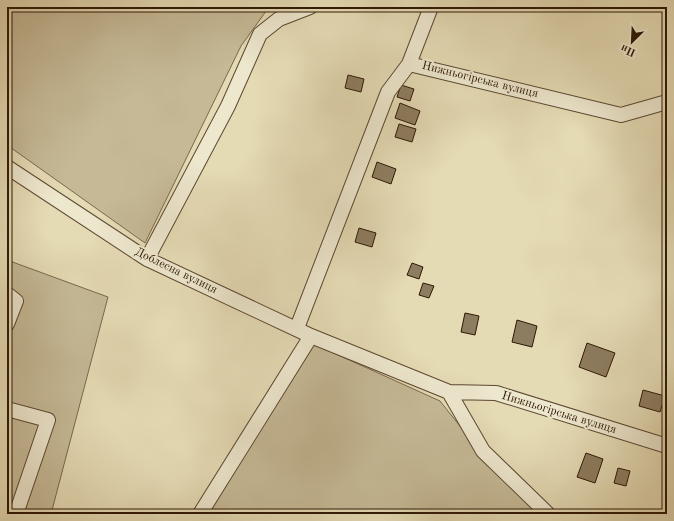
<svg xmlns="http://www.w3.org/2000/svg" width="674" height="521" viewBox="0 0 674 521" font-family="'Old Standard TT',serif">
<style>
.green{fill:#c5b996;stroke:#7a684e}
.building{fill:#8d7d60;stroke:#2e1805}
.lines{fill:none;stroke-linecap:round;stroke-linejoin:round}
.minor-casing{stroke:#5c4831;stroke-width:16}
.minor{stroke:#ede7ce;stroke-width:14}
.labels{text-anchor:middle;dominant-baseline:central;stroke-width:4;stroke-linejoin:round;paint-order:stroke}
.street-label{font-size:12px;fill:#2e1805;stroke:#ede7ce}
</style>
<rect width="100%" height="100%" fill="#e4dab4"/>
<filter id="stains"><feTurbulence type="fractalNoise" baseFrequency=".005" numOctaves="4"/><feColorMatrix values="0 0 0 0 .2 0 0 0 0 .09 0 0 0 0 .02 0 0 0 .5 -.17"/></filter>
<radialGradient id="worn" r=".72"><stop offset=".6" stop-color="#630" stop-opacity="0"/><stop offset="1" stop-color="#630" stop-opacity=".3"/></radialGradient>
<path class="green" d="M7,7H269L241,46L145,243L7,145Z
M7,260L108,297L51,514H7Z
M314,344L440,401L502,479L537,514H208Z"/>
<path class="building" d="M348,75L364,79L361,92L345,88Z
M401,85L414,89L410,101L397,97Z
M400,103L420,111L415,125L395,118Z
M399,124L416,129L412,142L395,137Z
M377,162L396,169L391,184L372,177Z
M359,228L376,233L372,247L355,242Z
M412,263L423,267L419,279L407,275Z
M423,283L434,286L429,298L419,295Z
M465,313L479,316L475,335L461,332Z
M517,320L537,326L532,347L512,342Z
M587,343L615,353L606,377L579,367Z
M643,390L665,396L660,412L639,406Z
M586,453L603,459L595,483L577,477Z
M618,468L630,471L626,486L614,483Z
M667,484V504L663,503Z"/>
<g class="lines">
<g class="minor-casing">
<path id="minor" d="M409,64L431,7
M7,167L147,259L311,336L449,392L496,393L667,446
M147,259L228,106L260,34L279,19L310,7
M7,294L16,301L7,324
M297,328L388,92L409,64L621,115L667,102
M449,392L483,451L548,514
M7,409L48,420L16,514
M200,514L311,336"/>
</g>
<use href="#minor" class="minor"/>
</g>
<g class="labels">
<g class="street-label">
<text transform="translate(480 80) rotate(14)">Нижньогірська вулиця</text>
<text transform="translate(176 271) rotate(26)">Доблесна вулиця</text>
<text transform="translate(559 413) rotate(17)">Нижньогірська вулиця</text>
</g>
</g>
<rect width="674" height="521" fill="none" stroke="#e4dab4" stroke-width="24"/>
<rect x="8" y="8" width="658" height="505" fill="none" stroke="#2e1805" stroke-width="2"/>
<rect x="12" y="12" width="650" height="497" fill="none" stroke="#2e1805"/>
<g transform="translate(632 42) rotate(204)" stroke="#ede7ce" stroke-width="3" paint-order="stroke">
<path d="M0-3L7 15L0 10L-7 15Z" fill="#2e1805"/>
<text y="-6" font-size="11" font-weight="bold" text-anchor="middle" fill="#2e1805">Пн</text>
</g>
<rect width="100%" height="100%" filter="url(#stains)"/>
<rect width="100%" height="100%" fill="url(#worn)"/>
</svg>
